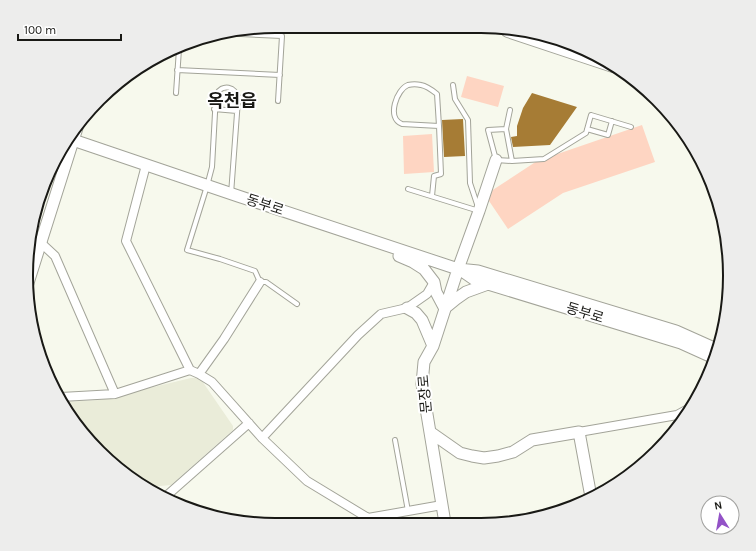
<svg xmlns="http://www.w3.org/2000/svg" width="756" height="551" viewBox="0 0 756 551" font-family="Karla,'Noto Sans KR',sans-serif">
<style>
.built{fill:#eaecd9}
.green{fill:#fed5c2}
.building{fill:#a67c35}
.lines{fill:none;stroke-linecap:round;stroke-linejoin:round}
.lane-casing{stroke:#a3a499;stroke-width:6}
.street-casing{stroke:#a3a499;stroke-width:10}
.secondary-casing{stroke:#a3a499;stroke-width:13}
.highway-casing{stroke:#a3a499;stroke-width:16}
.lane{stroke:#fff;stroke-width:4}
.street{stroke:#fff;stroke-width:8}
.secondary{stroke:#fff;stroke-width:11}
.highway{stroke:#fff;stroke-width:14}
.labels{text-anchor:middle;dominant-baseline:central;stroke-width:4;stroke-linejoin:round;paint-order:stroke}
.street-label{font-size:14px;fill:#191915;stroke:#fff}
.district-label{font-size:18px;font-weight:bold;fill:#191915;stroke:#fff}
.rim{fill:none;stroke:#191915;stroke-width:2}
</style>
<rect width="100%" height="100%" fill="#f7f9ed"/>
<path class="built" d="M191,378H200L233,426V430L171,485L150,487L88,440L64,402L99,400Z"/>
<path class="green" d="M467,76L504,86L498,107L461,97Z
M642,125L655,162L563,193L508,229L485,195L537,161Z
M432,134L434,172L404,174L403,136Z"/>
<path class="building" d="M532,93L577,107L550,145L513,147L511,137L517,136V126L523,108Z
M463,119L465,156L444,157L442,120Z"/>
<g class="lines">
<g class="lane-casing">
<path id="lane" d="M221,33L282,36L278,101
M177,70L280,75
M453,85L455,99L468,120L470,183L478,207
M176,93L179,49
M238,99C236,86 222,83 216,95L212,167L207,186L187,250L220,259L255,271L260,282H266L297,304
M214,109L237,111
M510,110L506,129L488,130L496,160L512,161L544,159L586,133L591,115L631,127
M506,129L512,161
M587,129L608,135L612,121
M408,189L479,211
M231,194L238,100
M432,196L434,176L441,174L439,126L402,124C386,118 397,89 408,85C412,84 417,84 421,85C427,86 432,90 437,94L439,126
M395,440L408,511"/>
</g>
<g class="street-casing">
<path id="street" d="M238,100V99
M146,165L126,241L190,370
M41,243L55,256L115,394
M199,374L224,339L260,282
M61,397L115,394L190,370L199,374L212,382L262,438L307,481L368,518L442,505
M579,432L677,415L686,410
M262,438L358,335L381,314L407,308L427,294L434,282
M164,498L249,423"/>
</g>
<g class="secondary-casing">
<path id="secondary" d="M73,140L238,196L458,269L478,271L676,331L714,348
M399,256L413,262L424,269L434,282L436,292L445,309
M462,271L475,280L681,343L712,357
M28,283L77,128
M407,308L416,313L422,320L433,346
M445,308L456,299L466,292L488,284
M430,432L460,453L472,456L484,458L498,456L513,452L532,440L579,432L591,497
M445,523L422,384L424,362L433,346L458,269L479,211L496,160"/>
</g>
<g class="highway-casing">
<path id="highway" d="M508,30L613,65
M69,139L73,140"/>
</g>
<use href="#lane" class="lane"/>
<use href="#street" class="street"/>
<use href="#secondary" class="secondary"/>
<use href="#highway" class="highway"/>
</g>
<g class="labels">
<g class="street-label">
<text transform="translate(265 205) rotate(18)">동부로</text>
<text transform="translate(585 313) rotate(17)">동부로</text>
<text transform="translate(425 394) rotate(-95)">문장로</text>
</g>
<g class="district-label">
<text x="232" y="101">옥천읍</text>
</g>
</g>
<path d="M0 0H756V551H0ZM275 33H481A242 242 0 0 1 723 275V276A242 242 0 0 1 481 518H275A242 242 0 0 1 33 276V275A242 242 0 0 1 275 33Z" fill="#ededec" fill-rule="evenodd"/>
<path class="rim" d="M275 33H481A242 242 0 0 1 723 275V276A242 242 0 0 1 481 518H275A242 242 0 0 1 33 276V275A242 242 0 0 1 275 33Z"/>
<g transform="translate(720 515) rotate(349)"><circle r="19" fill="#ffffff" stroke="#a3a3a1"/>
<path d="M0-3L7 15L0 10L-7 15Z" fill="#9352c7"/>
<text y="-6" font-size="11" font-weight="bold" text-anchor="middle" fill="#191915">N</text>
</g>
<path d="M18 34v6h103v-6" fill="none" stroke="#191915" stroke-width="2"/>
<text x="24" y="34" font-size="12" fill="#191915" stroke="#ffffff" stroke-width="3" paint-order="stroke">100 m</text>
</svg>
